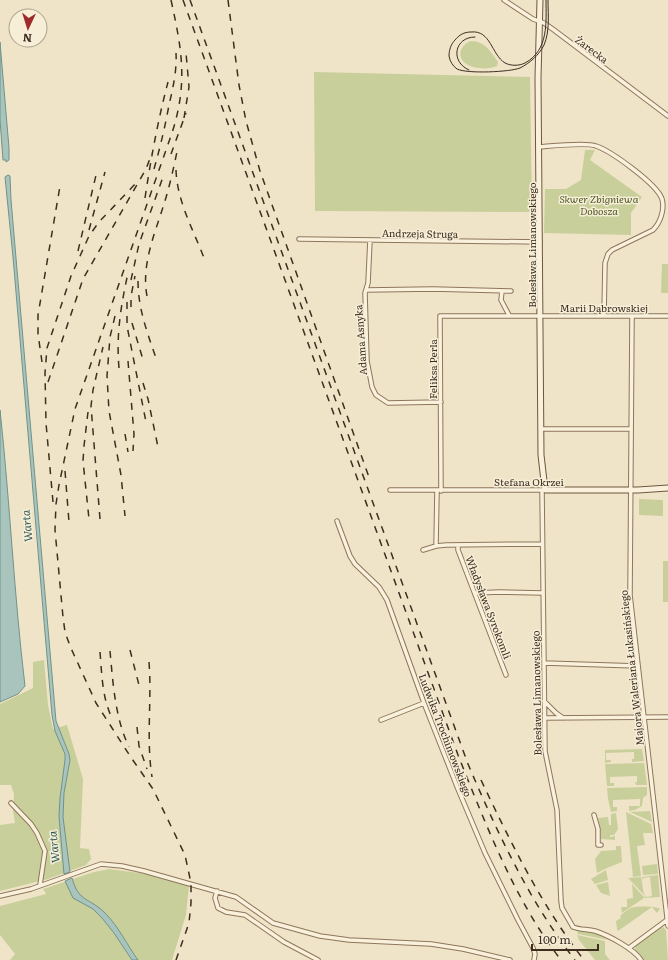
<svg xmlns="http://www.w3.org/2000/svg" width="668" height="960" viewBox="0 0 668 960" font-family="Literata,serif">
<style>
.green{fill:#c9cf9b}
.water{fill:#a9c4bc;stroke:#6f938a}
.lines{fill:none;stroke-linecap:round;stroke-linejoin:round}
.street-casing{stroke:#8d765c;stroke-width:5.5}
.secondary-casing{stroke:#6f573f;stroke-width:7}
.street{stroke:#faf1dc;stroke-width:3.5}
.secondary{stroke:#faf1dc;stroke-width:5}
.tram{stroke:#3d2e20;stroke-width:1}
.rail{stroke:#3d2e20;stroke-width:1.5;stroke-dasharray:7 7;stroke-linecap:butt}
.labels{text-anchor:middle;dominant-baseline:central;stroke-width:3;stroke-linejoin:round;paint-order:stroke}
.street-label{font-size:10px;fill:#3d2e20;stroke:#f7eed8}
.park-label{font-size:10px;font-style:italic;fill:#4d5a26;stroke:#f7eed8}
.water-label{font-size:11px;font-style:italic;fill:#2f5d5a;stroke:#f7eed8}
</style>
<rect width="100%" height="100%" fill="#f0e4c8"/>
<path class="green" d="M471,41C485,41 491,52 498,62L497,66C489,70 472,69 465,63C456,56 461,44 471,41Z
M314,72L530,77L532,212L315,211Z
M585,150H595L590,160L642,197L631,213V235L544,233L545,189H566L581,180Z
M662,264H668V293H661Z
M639,499L663,500V516L639,515Z
M663,561H668V602H663Z
M44,660L48,705L53,729L67,725L83,779L80,848L89,849L91,859L86,865L48,879L0,891V825L15,823L13,811L14,794L11,785H0V704L33,688V662Z
M642,749L644,761L632,762V759H634V752L606,753V760H611V762L605,763V750Z
M644,763L647,785H636L635,782H637V776L610,777V783H614V786H607L605,764Z
M647,787V795L643,798L642,806L635,810L629,811V806H640V799L613,800V807H617V811L611,812L608,799L607,788Z
M650,811L652,822L630,812Z
M626,812L651,824L653,833H643L645,845L637,846L641,876L633,877Z
M616,813L618,829L614,835H610V837L615,836V840L601,839V832L598,818L608,817L609,825H611V814Z
M616,846H621L622,862L607,868L597,873L595,859L601,851L616,850Z
M657,864L658,874L643,875L642,866Z
M109,869L155,875L189,885L186,915L172,960H10L15,954L0,935V906L46,894L43,889L94,872Z
M606,870L608,880L595,884L591,879Z
M658,875L660,897L645,898L644,893L646,897L652,896L650,877L643,878V882L642,877Z
M641,877L644,895L628,878Z
M608,882L610,896L601,893L596,885Z
M632,884L644,897V898L622,913L621,907H627V899L633,898Z
M652,907L618,931L617,929L616,921L621,918L620,916C623,913 627,910 631,908C637,906 656,906 660,909L657,913Z
M663,927L666,930L668,960H643L635,949L636,945L659,928Z
M579,930L597,934L608,940L578,934L577,932Z
M577,935L605,941V954L610,960H595L579,940Z"/>
<path class="water" d="M0,42L9,148V160L6,162V160H3L0,120Z
M8,175L10,176L11,200L56,721L69,754L70,760L64,793L63,817L70,872L64,874L59,816L60,798L65,760V754L55,731L52,715L13,257L5,177Z
M0,410C10,502 14,595 25,686L18,694L0,702Z
M72,878C79,903 89,897 105,913C119,927 127,945 138,960H132L114,933L102,918L93,909L73,898L65,881Z"/>
<g class="lines">
<g class="street-casing">
<path id="street" d="M504,0L533,19L544,23L554,30L668,116
M539,147C552,146 586,142 596,146C611,151 657,184 662,199C665,210 660,223 653,230L612,250L608,254L605,263L604,315
M299,239L540,242
M370,240L368,283L365,293L367,361L372,387L376,395L388,403L441,402
M366,290L433,289L511,291
M502,291L501,300L509,315
M632,316L630,595L668,926
M541,429H631
M390,490H543
M542,490L545,751L557,810L561,901L562,908L573,927C580,930 588,929 595,931C608,935 634,949 641,960
M441,491L440,316H668
M337,521L350,556L355,564L379,587L387,600L424,703L458,789L485,853L518,920L533,948L535,954L534,960
M458,545V550L506,675
M436,546L437,491
M423,550L436,546L446,545L542,544
M476,593L499,592L543,593
M544,663L638,666
M544,701L556,713L563,718
M545,718L668,717
M381,720L424,703
M11,803L31,824L37,833L45,851L40,885
M594,815L598,829V845H601
M217,891L215,898L218,908L226,912L245,915L284,942L318,960
M0,896L31,889L101,864L122,866L144,871L236,897L273,923L320,936L349,940L431,944L463,949L510,960
M629,948L667,920"/>
</g>
<g class="secondary-casing">
<path id="secondary" d="M540,0L538,78L541,455L545,490H638L668,488"/>
</g>
<use href="#street" class="street"/>
<use href="#secondary" class="secondary"/>
<path class="tram" d="M546,0C546,22 549,50 525,63C519,66 511,66 505,63C491,54 491,30 471,32C464,32 459,35 455,40C451,44 449,50 449,56C450,62 453,66 457,69C467,74 510,72 520,68C530,63 539,55 544,45C550,31 548,15 548,0
M469,70C450,62 454,37 475,37"/>
<path class="rail" d="M171,0C182,50 188,83 172,133L75,409L59,485L56,504L55,530L63,617L65,632L70,646L96,703L130,756L153,789L185,855L191,883V903L189,923L176,960
M183,0L458,755C486,825 515,901 561,960
M190,0L468,764C497,832 529,901 575,960
M228,0L239,85L246,121L260,171L370,480
M184,118L189,87L186,53
M171,154L186,113
M154,169C160,148 165,127 169,105C173,88 177,70 176,53
M176,170C177,201 193,229 204,258
M145,198C151,158 158,120 168,82
M89,230L105,172
M78,251L97,171
M131,280L139,244L163,177
M138,281C138,308 147,332 156,358
M147,296C141,265 155,233 164,204C170,185 174,166 178,147
M127,302V326L146,422
M131,307V296L135,276
M115,316L110,337L107,376L109,411L121,475L125,516
M132,323L144,363
M128,361L134,434L133,451
M42,362L38,334V315L60,186
M119,368C116,335 121,305 128,273
M48,382L83,279L146,169L152,153
M143,383L148,399L158,447
M88,412L84,446L83,461L89,519
M125,434L128,452
M65,471L69,522
M53,502L46,423L45,373L47,348L71,276L89,236L99,222L138,181
M100,519L91,406L93,390L103,347
M130,650L140,689
M110,651C113,683 115,718 129,747
M100,652C102,675 102,699 113,720
M149,662C152,700 146,738 152,777
M137,727L139,746L147,769
M481,780C511,843 541,905 584,960"/>
</g>
<g class="labels">
<g class="street-label">
<text transform="translate(592 49) rotate(37)">Żarecka</text>
<text transform="translate(420 233) rotate(1)">Andrzeja Struga</text>
<text transform="translate(531 245) rotate(-90)">Bolesława Limanowskiego</text>
<text x="604" y="307">Marii Dąbrowskiej</text>
<text transform="translate(360 340) rotate(-94)">Adama Asnyka</text>
<text transform="translate(432 369) rotate(-90)">Feliksa Perla</text>
<text x="529" y="481">Stefana Okrzei</text>
<text transform="translate(489 607) rotate(69)">Władysława Syrokomli</text>
<text transform="translate(631 668) rotate(-96)">Majora Waleriana Łukasińskiego</text>
<text transform="translate(536 693) rotate(-91)">Bolesława Limanowskiego</text>
<text transform="translate(446 735) rotate(69)">Ludwika Trochimowskiego</text>
</g>
<g class="park-label">
<text x="599" y="198">Skwer Zbigniewa<tspan x="599" dy="12">Dobosza</tspan></text>
</g>
<g class="water-label">
<text transform="translate(26 526) rotate(-95)">Warta</text>
<text transform="translate(53 847) rotate(-96)">Warta</text>
</g>
</g>
<g transform="translate(28 28) rotate(184)"><circle r="19" fill="#f7eed8" stroke="#ada18e"/>
<path d="M0-3L7 15L0 10L-7 15Z" fill="#9e2a2b"/>
<text y="-6" font-size="11" font-weight="bold" text-anchor="middle" fill="#3d2e20">N</text>
</g>
<path d="M532 944v6h66v-6" fill="none" stroke="#3d2e20" stroke-width="2"/>
<text x="538" y="944" font-size="12" fill="#3d2e20" stroke="#f7eed8" stroke-width="3" paint-order="stroke">100 m</text>
</svg>
